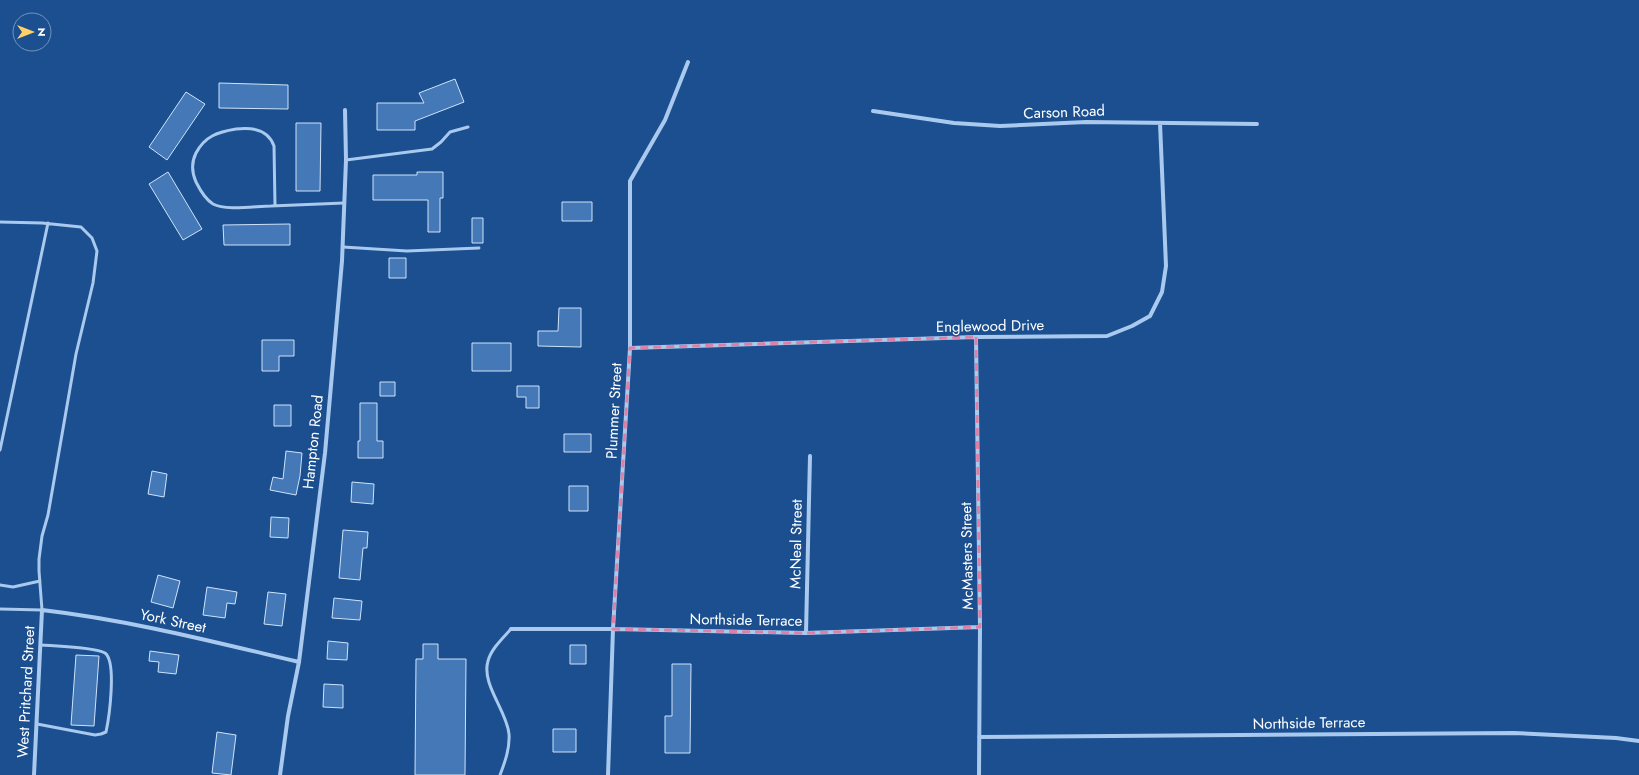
<svg xmlns="http://www.w3.org/2000/svg" width="1639" height="775" viewBox="0 0 1639 775" font-family="Jost,sans-serif">
<style>
.building{fill:#4478b7;stroke:#cfe3fa}
.lines{fill:none;stroke-linecap:round;stroke-linejoin:round}
.service{stroke:#a9c9ee;stroke-width:3}
.minor{stroke:#a9c9ee;stroke-width:4}
.marked{fill:none;stroke:#dd80a5;stroke-width:3;stroke-dasharray:8 5;stroke-linejoin:round}
.labels{text-anchor:middle;dominant-baseline:central;stroke-width:3;stroke-linejoin:round;paint-order:stroke}
.street-label{font-size:15px;fill:#fff;stroke:#1b4f8f}
</style>
<rect width="100%" height="100%" fill="#1b4f8f"/>
<path class="building" d="M455,79L464,102L415,121V130H377V103H424L419,93Z
M219,83L288,85V109L219,108Z
M186,92L205,104L167,160L149,147Z
M296,123H321L320,191H296Z
M168,172L202,229L183,240L149,184Z
M417,172H443V198H440V232H428V200H373V175H417Z
M562,202H592V221H562Z
M472,218H483V243H472Z
M290,224V245H224L223,225Z
M389,258H406V278H389Z
M559,308H581V347L538,346V331H558Z
M262,340H294V356H279V371H262Z
M472,343H511V371H472Z
M380,382H395V396H380Z
M517,386H539V408H526V397H517Z
M360,403H377V441H383V458H358V441H360Z
M274,405H291V426H274Z
M564,434H591V452H564Z
M286,451L302,453L300,476L296,495L270,490L273,477L283,479Z
M152,471L167,474L164,497L148,494Z
M352,482L374,484L373,504L351,502Z
M569,486H588V511H569Z
M271,517L289,518L288,538L270,537Z
M343,530L368,532L367,548H363L360,580L339,578Z
M158,575L180,581L173,608L151,602Z
M207,587L237,592L235,604L227,603L225,618L203,615Z
M268,592L286,594L282,626L264,624Z
M334,598L362,601L360,620L332,618Z
M328,641L348,643L347,660L327,659Z
M423,644H438V659H466L465,775H415L416,659H423Z
M570,645H586V664H570Z
M150,651L179,655L176,674L158,672L159,662L149,661Z
M76,655L99,656L94,726L71,725Z
M672,664H691L690,753H665V716H672Z
M324,684L343,685V708L323,707Z
M553,729H576V752H553Z
M217,732L236,735L231,775L212,773Z"/>
<g class="lines">
<path class="service" d="M346,160L432,149L441,142L450,132L468,127
M275,206L274,146C268,129 252,127 236,129C218,132 205,136 196,153C191,163 192,173 196,182C200,190 205,199 213,204C226,211 256,206 271,206C295,205 320,204 344,203
M0,222L42,223L81,227L92,238L97,251L93,283L76,354L48,515L42,536L39,559V571L42,610L0,609
M343,247L407,251L479,248
M0,450L48,223
M0,585L13,587L40,581
M37,724L95,735L101,734L106,732C109,718 117,662 105,653C94,647 55,646 41,645
M500,775C505,762 510,748 509,734C507,711 481,684 488,661C491,649 503,638 511,629"/>
<path class="minor" d="M873,111L954,123L1000,126L1086,122L1257,124
M976,337L980,627L979,775
M630,348L976,337L1107,336L1132,326L1150,316L1162,292L1166,266L1160,123
M511,629H613L806,633L980,627
M806,633L810,456
M979,737L1514,733L1616,738L1639,741
M34,775L42,610C129,620 214,642 299,662
M280,775L288,716L299,662L325,453L342,261L346,160L345,110
M608,775L613,629L630,348V181L665,120L688,62"/>
</g>
<path class="marked" d="M976,337L980,627L806,633L613,629L630,348Z"/>
<g class="labels">
<g class="street-label">
<text transform="translate(1064 112) rotate(-2)">Carson Road</text>
<text transform="translate(990 326) rotate(-1)">Englewood Drive</text>
<text transform="translate(614 411) rotate(-87)">Plummer Street</text>
<text transform="translate(313 442) rotate(-84)">Hampton Road</text>
<text transform="translate(796 544) rotate(-89)">McNeal Street</text>
<text transform="translate(967 556) rotate(-91)">McMasters Street</text>
<text transform="translate(746 620) rotate(1)">Northside Terrace</text>
<text transform="translate(173 621) rotate(12)">York Street</text>
<text transform="translate(26 692) rotate(-87)">West Pritchard Street</text>
<text transform="translate(1309 723) rotate(-1)">Northside Terrace</text>
</g>
</g>
<g transform="translate(32 32) rotate(90)"><circle r="19" fill="#1b4f8f" stroke="#7695bc"/>
<path d="M0-3L7 15L0 10L-7 15Z" fill="#ffd166"/>
<text y="-6" font-size="11" font-weight="bold" text-anchor="middle" fill="#ffffff">N</text>
</g>
</svg>
